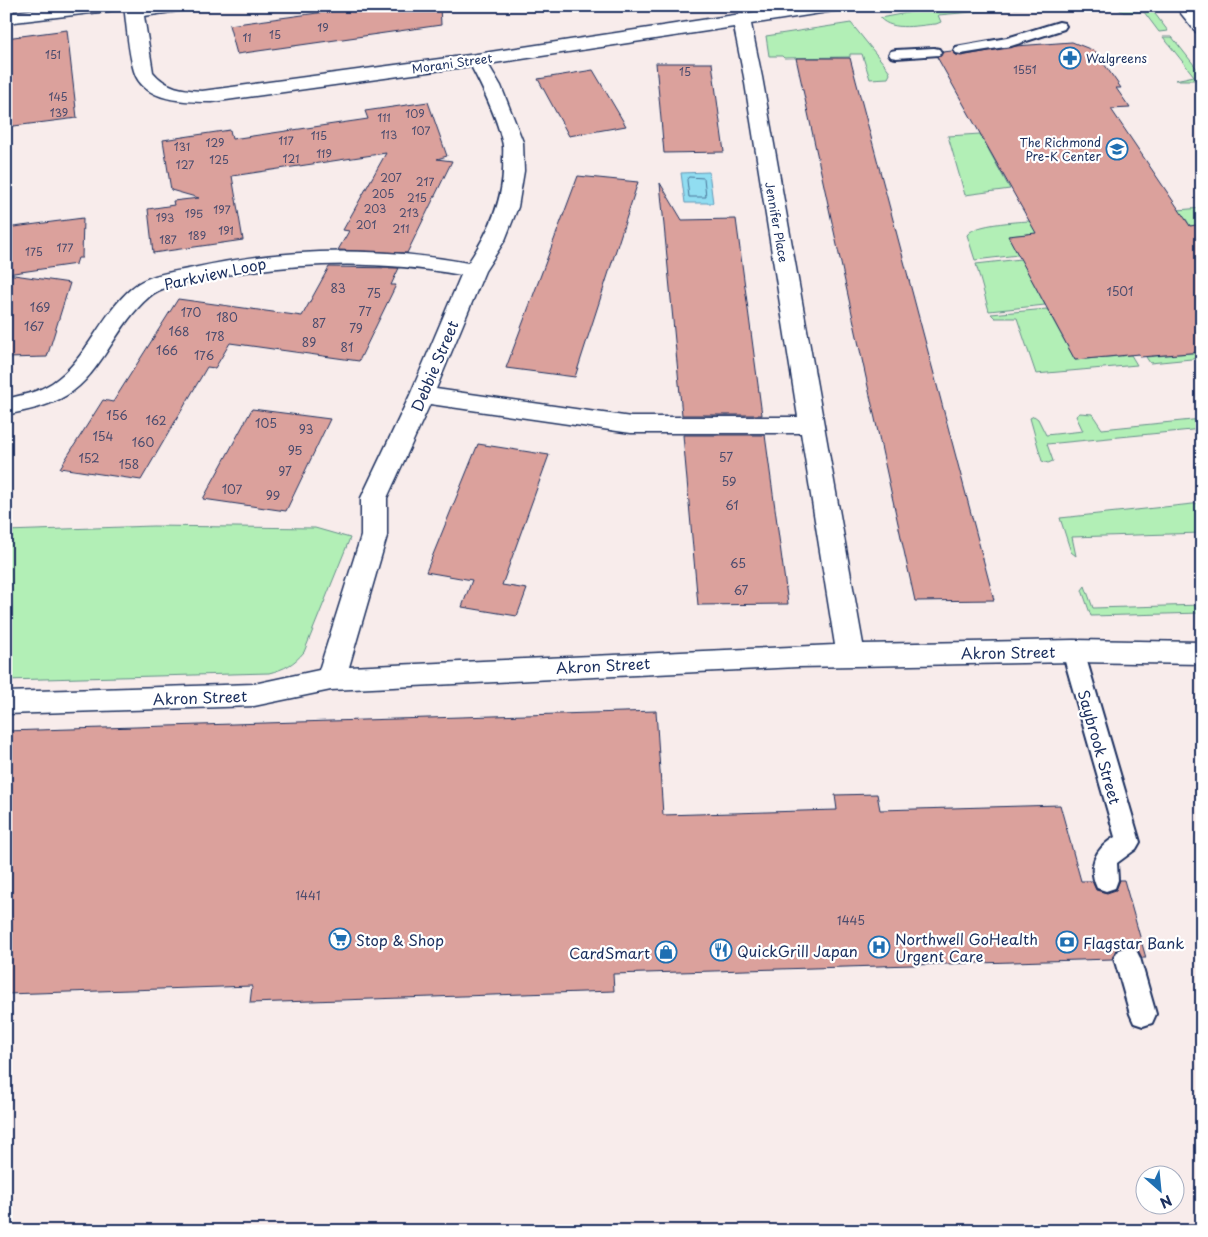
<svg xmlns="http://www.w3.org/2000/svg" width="1208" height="1237" viewBox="0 0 1208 1237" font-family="'Playpen Sans',sans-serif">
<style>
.green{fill:#b2efb6;stroke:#668f8a}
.water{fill:#91ddf1;stroke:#6297b6}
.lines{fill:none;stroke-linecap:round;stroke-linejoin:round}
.shore{stroke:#4a7599;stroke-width:1}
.building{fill:#dba19c;stroke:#1b2f5e}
.lane-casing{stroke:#1b2f5e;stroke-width:4}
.street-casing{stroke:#1b2f5e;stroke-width:3}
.secondary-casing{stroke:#1b2f5e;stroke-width:3}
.lane{fill:#fff;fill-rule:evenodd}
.street{fill:#fff;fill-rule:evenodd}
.secondary{fill:#fff;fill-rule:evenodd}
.labels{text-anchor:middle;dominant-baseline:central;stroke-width:4.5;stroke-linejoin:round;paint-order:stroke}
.far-number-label{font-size:11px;fill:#4b4c6e}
.far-poi-label{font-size:12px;fill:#1b2f5e;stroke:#fff;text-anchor:start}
.far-street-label{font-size:12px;fill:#1b2f5e;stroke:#fff}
.number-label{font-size:12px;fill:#4b4c6e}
.street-label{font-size:15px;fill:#1b2f5e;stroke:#fff}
.poi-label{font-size:15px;fill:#1b2f5e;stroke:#fff;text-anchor:start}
</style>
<rect width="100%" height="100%" fill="#f8eceb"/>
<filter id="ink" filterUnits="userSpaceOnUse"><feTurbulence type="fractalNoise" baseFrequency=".02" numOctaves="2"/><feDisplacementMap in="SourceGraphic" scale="10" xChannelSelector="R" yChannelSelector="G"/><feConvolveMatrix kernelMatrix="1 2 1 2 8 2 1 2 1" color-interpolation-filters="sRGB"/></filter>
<g filter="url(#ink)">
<path class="green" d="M983,6H1042L938,15L941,22L936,24C919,25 893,32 880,18L912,12Z
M1114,6H1149L1168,31L1159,32L1144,12H1123Z
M851,23L888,69L890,74L888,78L870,79L862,54H850V57L784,58L782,56H769L766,36Z
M1163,37H1172L1202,75V80H1175L1194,76Z
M980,134L1010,189L965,195L948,136Z
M1202,208V226H1190L1186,219L1073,229L1067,219Z
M1055,220L1061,231L1009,236L1018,255L975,260L967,235C976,221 1037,221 1055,220Z
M1021,259L1045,305L989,311L976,264Z
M1047,309L1075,360L1131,355L1137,365L1036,374L1017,318H995L991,314Z
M1202,352V358L1150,363L1146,357Z
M1080,413L1092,414L1102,429L1202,419V429L1047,444L1053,461L1048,463L1042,461L1030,418L1034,416L1038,419L1046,435L1083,431L1076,416Z
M1202,503V533L1072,537L1076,556L1071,552L1060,518Z
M153,526L315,528L350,538L304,652C294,664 285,669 269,673L6,680V531Z
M1085,586L1093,608L1202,605V613L1091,616L1082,590Z"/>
<path class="water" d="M709,172L713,203H685L681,173Z"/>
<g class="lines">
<path class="shore" d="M689,177L704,178L706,197H689L687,180Z"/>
</g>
<path class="building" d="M369,6H440L441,25L237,54L229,25Z
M67,30L77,118L6,127V38Z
M1072,42L1095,51L1121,88H1116L1130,108L1111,109L1190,226L1202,224V352L1140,357L1139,354L1075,360L1008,236L1036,233L937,57L941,56L943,52L952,51L956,55L961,56L1016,46Z
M796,58H850L994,600L915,601Z
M656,63H712L724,152L664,153Z
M593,70L626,126L569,136L538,79Z
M428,102L447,156L437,159L452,161L407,253L338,250L349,231L343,230L386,153L232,176L243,240L153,253L148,209L174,205L173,201L199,198L171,190L163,140L230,130L232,139L368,119L365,111Z
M578,176L638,182L575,377L506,368Z
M660,183L682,220L736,219L762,415H682Z
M83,218L82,258H78L76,264L7,274L70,283L47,357L6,358V228Z
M329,267L399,268L391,285H396L359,361L230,343L215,368L207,367L141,480L60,468L103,400L113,402L178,299L302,316Z
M252,409L330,419L286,511L203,499Z
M683,435H765L788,604L698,605Z
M478,444L549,455L502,585L527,589L517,616L462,607L472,580L426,572Z
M656,711L663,815L837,810L835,795L877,794L880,810L1060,805L1081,881H1092L1096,890L1107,893L1116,890L1120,880H1124L1146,958H1142L1137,948L1126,945L1116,949L1112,959L613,974L614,991L250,1003L252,986L6,994V731Z"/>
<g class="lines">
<g class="lane-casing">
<path id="lane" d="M1059,22L1064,23L1066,26L1064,29L1011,46L961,54L956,53L954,50L956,47L961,46L1007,38Z
M934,48L939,49L941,52L939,55L896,58L891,57L889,54L891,51L896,50Z
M1073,643L1081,645L1084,651L1140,842L1136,849L1117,863L1118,880L1115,888L1106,891L1097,888C1087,866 1095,849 1115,837L1062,651L1065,645Z
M1127,947L1136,950L1140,958L1156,1014L1152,1023L1143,1026L1134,1023L1130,1014L1114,958L1118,950Z"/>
</g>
<g class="street-casing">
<path id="street" d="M60,6H117L114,10L108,11L6,23V13Z
M124,6H189L186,10L144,16L153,72C166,88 183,90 202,91L477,54L741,14L797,6H843L840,10L834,11L751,24L762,77L863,644L1073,640L1202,642V664L1073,662L798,667L331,690L254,706L6,714V692L254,684L319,670L361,536V498L410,395L461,275C377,259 293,262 209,278C190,282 164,284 149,297C116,325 101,375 67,395C48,407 27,410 6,415V399C23,395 38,392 52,383C86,361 100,315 132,288C148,274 174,272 193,268C284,248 377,246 468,263C489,232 505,198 503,160C503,154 504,147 502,141C496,115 483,89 471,66L212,102C187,102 143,102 134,71C128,51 127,27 124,6ZM734,27L744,77L798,417H631L436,389L485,271L505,240L518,207L524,171L523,142L501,86L488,64ZM430,404L631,433H801L835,645L349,667L387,536V498Z"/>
</g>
<g class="secondary-casing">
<path id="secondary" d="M1175,6H1194L1202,16V33L1196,32Z"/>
</g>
<use href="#lane" class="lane"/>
<use href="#street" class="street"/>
<use href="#secondary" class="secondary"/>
</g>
</g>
<defs>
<g id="pharmacy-ring" transform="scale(1.125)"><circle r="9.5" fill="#fff" stroke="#1f6fb2" stroke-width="1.5"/><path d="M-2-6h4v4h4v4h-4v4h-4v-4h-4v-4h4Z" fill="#1f6fb2"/></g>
<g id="school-ring" transform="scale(1.125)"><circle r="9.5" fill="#fff" stroke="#1f6fb2" stroke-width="1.5"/><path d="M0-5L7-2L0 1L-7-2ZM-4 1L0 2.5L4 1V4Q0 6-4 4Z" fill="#1f6fb2"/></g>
<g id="supermarket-ring" transform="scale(1.125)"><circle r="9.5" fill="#fff" stroke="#1f6fb2" stroke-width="1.5"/><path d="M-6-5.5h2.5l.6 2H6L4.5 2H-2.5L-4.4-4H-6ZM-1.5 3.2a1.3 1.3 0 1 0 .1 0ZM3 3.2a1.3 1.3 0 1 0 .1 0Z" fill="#1f6fb2"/></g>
<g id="bank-ring" transform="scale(1.125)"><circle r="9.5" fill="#fff" stroke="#1f6fb2" stroke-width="1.5"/><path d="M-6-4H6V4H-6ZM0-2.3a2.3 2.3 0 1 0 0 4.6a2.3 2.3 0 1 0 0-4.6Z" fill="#1f6fb2"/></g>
<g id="hospital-ring" transform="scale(1.125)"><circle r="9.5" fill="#fff" stroke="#1f6fb2" stroke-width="1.5"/><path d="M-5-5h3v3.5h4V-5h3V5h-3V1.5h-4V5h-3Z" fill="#1f6fb2"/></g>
<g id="restaurant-ring" transform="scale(1.125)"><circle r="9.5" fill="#fff" stroke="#1f6fb2" stroke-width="1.5"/><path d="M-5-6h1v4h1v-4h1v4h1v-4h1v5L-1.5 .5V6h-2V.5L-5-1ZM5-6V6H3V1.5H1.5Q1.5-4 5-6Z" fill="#1f6fb2"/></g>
<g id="shop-ring" transform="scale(1.125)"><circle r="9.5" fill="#fff" stroke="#1f6fb2" stroke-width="1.5"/><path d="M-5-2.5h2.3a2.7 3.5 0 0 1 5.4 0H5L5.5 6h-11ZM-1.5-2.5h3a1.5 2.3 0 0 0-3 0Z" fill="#1f6fb2"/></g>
</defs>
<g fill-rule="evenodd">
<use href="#pharmacy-ring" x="1070" y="58"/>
<use href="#school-ring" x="1117" y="149"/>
<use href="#supermarket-ring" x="340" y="939"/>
<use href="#bank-ring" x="1067" y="942"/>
<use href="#hospital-ring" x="879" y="947"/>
<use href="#restaurant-ring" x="721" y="950"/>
<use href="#shop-ring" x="666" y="952"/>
</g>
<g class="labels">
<g class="far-number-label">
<text x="323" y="27">19</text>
<text x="275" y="34">15</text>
<text x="247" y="37">11</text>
<text x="53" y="54">151</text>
<text x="1025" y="69">1551</text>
<text x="685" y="71">15</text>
<text x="58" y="96">145</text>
<text x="59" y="112">139</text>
<text x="415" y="113">109</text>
<text x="384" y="117">111</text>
<text x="421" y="130">107</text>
<text x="389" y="134">113</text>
<text x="319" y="135">115</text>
<text x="286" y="140">117</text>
<text x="215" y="142">129</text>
<text x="182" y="146">131</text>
<text x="324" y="153">119</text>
<text x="291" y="158">121</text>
<text x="219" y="159">125</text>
<text x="185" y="164">127</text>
<text x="391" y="177">207</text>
<text x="425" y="181">217</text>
<text x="383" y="193">205</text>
<text x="417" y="197">215</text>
<text x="375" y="208">203</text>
<text x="222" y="209">197</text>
<text x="409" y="212">213</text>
<text x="194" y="213">195</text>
<text x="165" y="217">193</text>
<text x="366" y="224">201</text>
<text x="401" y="228">211</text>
<text x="226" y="230">191</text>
<text x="197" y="235">189</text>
<text x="168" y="239">187</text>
<text x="65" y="247">177</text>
<text x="34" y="251">175</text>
</g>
<g class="far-poi-label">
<text x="1086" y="58">Walgreens</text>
<text x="1101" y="142" text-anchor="end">The Richmond<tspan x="1101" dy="14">Pre-K Center</tspan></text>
</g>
<g class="far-street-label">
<text transform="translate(452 63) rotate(-8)">Morani Street</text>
<text transform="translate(777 222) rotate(80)">Jennifer Place</text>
</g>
<g class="number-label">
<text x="338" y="288">83</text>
<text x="1120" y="291">1501</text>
<text x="374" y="293">75</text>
<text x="40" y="307">169</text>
<text x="365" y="311">77</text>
<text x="191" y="312">170</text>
<text x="227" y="317">180</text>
<text x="319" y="323">87</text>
<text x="34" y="326">167</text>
<text x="356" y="328">79</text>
<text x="179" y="331">168</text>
<text x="215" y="336">178</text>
<text x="309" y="342">89</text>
<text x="347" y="347">81</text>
<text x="167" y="350">166</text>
<text x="204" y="355">176</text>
<text x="117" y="415">156</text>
<text x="156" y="420">162</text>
<text x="266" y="423">105</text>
<text x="306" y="429">93</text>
<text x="103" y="436">154</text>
<text x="143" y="442">160</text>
<text x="295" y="450">95</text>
<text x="726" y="457">57</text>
<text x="89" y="458">152</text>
<text x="129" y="464">158</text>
<text x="285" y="471">97</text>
<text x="729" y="481">59</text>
<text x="232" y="489">107</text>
<text x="273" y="495">99</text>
<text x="732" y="505">61</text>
<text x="738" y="563">65</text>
<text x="741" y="590">67</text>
<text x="308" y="895">1441</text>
<text x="851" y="920">1445</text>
</g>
<g class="street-label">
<text transform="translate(215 273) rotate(-12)">Parkview Loop</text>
<text transform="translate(434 366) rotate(-67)">Debbie Street</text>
<text transform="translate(1008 652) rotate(-1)">Akron Street</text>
<text transform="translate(603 665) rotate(-3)">Akron Street</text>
<text transform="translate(200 697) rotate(-2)">Akron Street</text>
<text transform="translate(1100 747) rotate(74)">Saybrook Street</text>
</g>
<g class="poi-label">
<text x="895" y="938">Northwell GoHealth<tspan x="895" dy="17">Urgent Care</tspan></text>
<text x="356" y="939">Stop &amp; Shop</text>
<text x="1083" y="942">Flagstar Bank</text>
<text x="737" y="950">QuickGrill Japan</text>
<text x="650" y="952" text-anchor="end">CardSmart</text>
</g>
</g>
<rect width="1208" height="1237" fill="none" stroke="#fff" stroke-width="25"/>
<rect x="12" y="12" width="1183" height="1212" fill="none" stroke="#1b2f5e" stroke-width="2" filter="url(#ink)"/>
<g transform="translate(1160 1190) rotate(153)"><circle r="24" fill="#ffffff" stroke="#a4acbf"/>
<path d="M0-4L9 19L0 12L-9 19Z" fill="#1f6fb2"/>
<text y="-8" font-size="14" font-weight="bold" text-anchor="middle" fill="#1b2f5e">N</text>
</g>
</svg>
